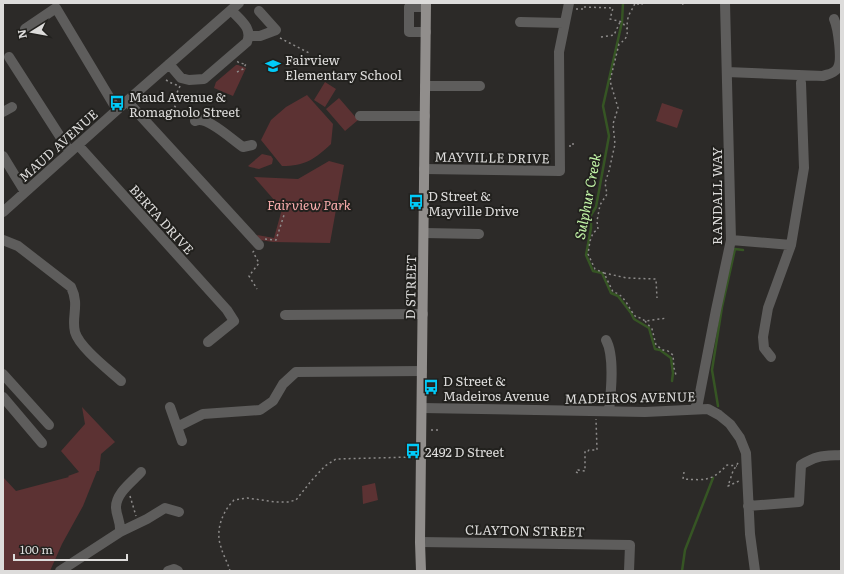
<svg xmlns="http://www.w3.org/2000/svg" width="844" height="574" viewBox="0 0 844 574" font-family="Literata,serif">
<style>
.green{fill:#5c3233}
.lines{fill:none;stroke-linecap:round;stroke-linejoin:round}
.stream{stroke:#365524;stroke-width:2.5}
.path{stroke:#8d8b8a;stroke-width:1.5;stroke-dasharray:2 3;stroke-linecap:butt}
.minor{stroke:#5e5d5c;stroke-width:10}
.major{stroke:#918e8c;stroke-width:10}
.labels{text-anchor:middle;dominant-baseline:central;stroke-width:4;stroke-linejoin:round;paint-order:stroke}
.poi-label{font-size:13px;fill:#dddcdb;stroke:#22211e;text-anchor:start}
.street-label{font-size:13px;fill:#dddcdb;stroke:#22211e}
.park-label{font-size:13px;font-style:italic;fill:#fbaeae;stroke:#22211e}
.water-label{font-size:14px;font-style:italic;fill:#c1f3a6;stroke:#22211e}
</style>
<rect width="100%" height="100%" fill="#2c2a28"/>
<path class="green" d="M236,65H238L246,68L233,96L214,88L216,82Z
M325,82L336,89L325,107L314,100Z
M307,95L333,124L331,144C315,159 305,166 282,166L261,140L271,120L286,107Z
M339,98L358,120L345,131L326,109Z
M662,103L683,110L677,128L656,121Z
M262,154L271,156L273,159L272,164L259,169L250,167L248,166Z
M329,161L344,165L330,243L273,242L260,240L257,235L274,238L282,209L254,177L298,179Z
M82,407L115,442L101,454L99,471H97L83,506L62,544L50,571H3V477L16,491L69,477L68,476L79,472L61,451L85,424Z
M375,483L378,500L363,504L362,486Z"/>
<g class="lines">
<path class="stream" d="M623,3L622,22L603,106L609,136L596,207L591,215V228L586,255L593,271L602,273L611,293L618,296L631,313L634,319L649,328L655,349L660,350L671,358L673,373L672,381
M718,406L712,370L722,307L735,249L743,250
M682,571L685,550L713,478"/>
<path class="path" d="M643,3L641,5L635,3C633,9 629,13 628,18C625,30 632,36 619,44L610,81L618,108L613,124L615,144L609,171L605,183L607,194L600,205L597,221L598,229L593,233L590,241L588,254L595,269L604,273L613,292C625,294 629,310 636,317L641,318L645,321L667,318
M682,3L685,7
M576,9H583V7L613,8L610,19L622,22L628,30
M601,37L614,35L620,22
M280,38L311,54
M237,72L243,69L246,64L239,63L237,61
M166,80L173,84L177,85
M180,86L175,97L170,101L187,120
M569,146H573V143
M265,239L276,240L284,215
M254,251L253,252L259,263L249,276L257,289
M604,273L627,278L656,279L657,298
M645,321L652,329L656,345L663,350L668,351L673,355L674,368L676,375
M431,430H438
M738,463L733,471L728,486L739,481
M576,472L578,473V470L585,471V451H588L589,450H597L596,419
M684,472L683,479C705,480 711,482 727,465L737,466
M130,496L136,516
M230,571C228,563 223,555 221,547C215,531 222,512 234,500L247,498L276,502H288L296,500L312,480L325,466L336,459L413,457"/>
<path class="minor" d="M520,22L564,23
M25,29L56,8L117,110
M426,32H409V7H426
M250,36H260L276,30L259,11
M9,57L70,152
M169,64L181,78L189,80L204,79L247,42C253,28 240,20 231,10
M727,72L823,76C828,74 833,74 837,69C843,62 838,28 834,19
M425,86H480
M127,101L259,245
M3,112L12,107
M360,116H425
M195,121C207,115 232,140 243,147L252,145
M78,145L227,310L234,321L208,342
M3,156L25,192
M424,169L560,171L559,52L569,3
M3,212L127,101L239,3
M424,233L479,234
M3,240L18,246L71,287C80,305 71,317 75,332C79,347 109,370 121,381
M731,240L791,245
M285,315L423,314
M606,340C615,356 611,393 609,411
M771,357L764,348L763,337L768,308L791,245L804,168L801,83
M3,374L49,425
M3,397L42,443
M170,407L182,441
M422,408L645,412L708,409L719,415L730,424L740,438L746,453L750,534L755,571
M694,409L698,403L716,310L731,240L725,3
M177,427L203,414L260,410L273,401L283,384L296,372L422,371
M748,506L799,502L801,465C817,455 823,456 841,455
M120,532L147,519L165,508L179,512
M420,542L630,545L629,571
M60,571L120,532C121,521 116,516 116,507C116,493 132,482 141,472
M168,571L174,569L178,571"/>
<path class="major" d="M421,571L420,542L426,3"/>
</g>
<defs>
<g id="school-bare" transform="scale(1.2)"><path d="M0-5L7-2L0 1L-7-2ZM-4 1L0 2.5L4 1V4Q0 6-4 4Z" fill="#01cbf9" stroke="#22211e" stroke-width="2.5" paint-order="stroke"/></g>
<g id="bus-bare" transform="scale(1.2)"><path d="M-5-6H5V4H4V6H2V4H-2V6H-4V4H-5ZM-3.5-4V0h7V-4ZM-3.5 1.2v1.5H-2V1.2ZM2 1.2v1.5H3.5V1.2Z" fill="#01cbf9" stroke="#22211e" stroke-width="2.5" paint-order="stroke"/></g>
</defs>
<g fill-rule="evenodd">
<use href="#school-bare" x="273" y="66"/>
<use href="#bus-bare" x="117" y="103"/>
<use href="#bus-bare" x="416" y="202"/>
<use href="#bus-bare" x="431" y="387"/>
<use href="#bus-bare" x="413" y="451"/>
</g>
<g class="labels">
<g class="poi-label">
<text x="285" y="59">Fairview<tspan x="285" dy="15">Elementary School</tspan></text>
<text x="129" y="96">Maud Avenue &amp;<tspan x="129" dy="15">Romagnolo Street</tspan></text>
<text x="428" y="195">D Street &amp;<tspan x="428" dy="15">Mayville Drive</tspan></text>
<text x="443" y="380">D Street &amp;<tspan x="443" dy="15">Madeiros Avenue</tspan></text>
<text x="425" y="451">2492 D Street</text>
</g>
<g class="street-label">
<text transform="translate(58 145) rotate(-42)">MAUD AVENUE</text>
<text transform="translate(492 157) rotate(1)">MAYVILLE DRIVE</text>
<text transform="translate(716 196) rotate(-90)">RANDALL WAY</text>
<text transform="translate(162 219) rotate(48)">BERTA DRIVE</text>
<text transform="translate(410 287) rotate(-89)">D STREET</text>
<text transform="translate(630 397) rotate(-1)">MADEIROS AVENUE</text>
<text transform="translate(525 530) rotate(1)">CLAYTON STREET</text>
</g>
<g class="park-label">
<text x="309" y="204">Fairview Park</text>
</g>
<g class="water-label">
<text transform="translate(587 196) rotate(-79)">Sulphur Creek</text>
</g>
</g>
<rect width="844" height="574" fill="none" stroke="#dddcdb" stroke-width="8"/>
<g transform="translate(32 32) rotate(259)" stroke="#22211e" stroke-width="3" paint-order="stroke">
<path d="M0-3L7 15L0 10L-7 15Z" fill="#dddcdb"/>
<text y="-6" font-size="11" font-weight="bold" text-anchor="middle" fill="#dddcdb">N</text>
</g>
<path d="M14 554v6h113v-6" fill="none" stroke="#dddcdb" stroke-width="2"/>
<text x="20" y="554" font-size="12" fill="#dddcdb" stroke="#22211e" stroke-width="3" paint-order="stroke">100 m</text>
</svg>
